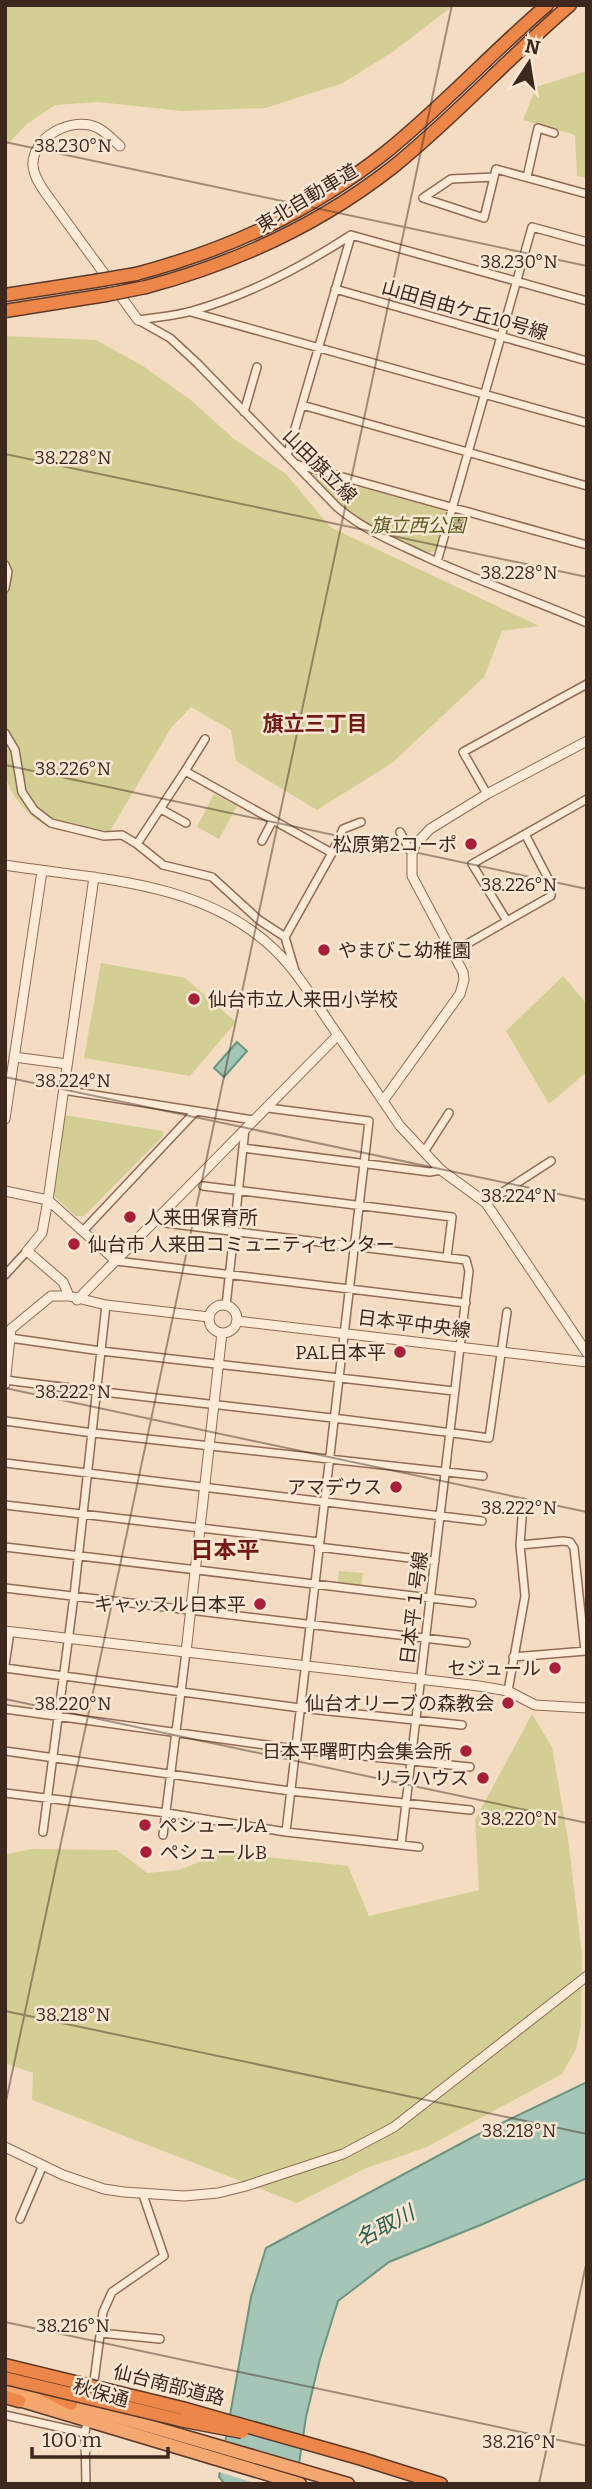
<svg xmlns="http://www.w3.org/2000/svg" width="592" height="2489" viewBox="0 0 592 2489" font-family="Bitter,'Noto Sans JP',serif">
<style>
.green{fill:#d3cf94}
.water{fill:#a5c6b6;stroke:#6a9583;stroke-width:2}
.pier{fill:#f3dcc2}
.lines{fill:none;stroke-linecap:round;stroke-linejoin:round}
.minor-casing{stroke:#906b56;stroke-width:10}
.tertiary-casing{stroke:#906b56;stroke-width:11}
.trunk-casing{stroke:#5d392b;stroke-width:15}
.motorway-casing{stroke:#5d392b;stroke-width:15}
.minor{stroke:#fdead7;stroke-width:7}
.tertiary{stroke:#fdead7;stroke-width:9}
.trunk{stroke:#f4a870;stroke-width:12}
.motorway{stroke:#ed8749;stroke-width:12}
.motorway-bridge-casing{stroke:#5d392b;stroke-width:15;stroke-linecap:butt}
.motorway-bridge{stroke:#ed8749;stroke-width:12}
.ticks{fill:none;stroke:#3e271d;stroke-width:2;stroke-opacity:0.45}
.poi-dot{fill:#a71f39;stroke:#fae7d3;stroke-width:2.5}
.labels{text-anchor:middle;dominant-baseline:central;stroke-width:5;stroke-linejoin:round;paint-order:stroke}
.street-label{font-size:19px;fill:#3e271d;stroke:#fae7d3}
.park-label{font-size:19px;font-style:italic;fill:#595d20;stroke:#fae7d3}
.poi-label{font-size:19px;fill:#3e271d;stroke:#fae7d3;text-anchor:end}
.neighbourhood-label{font-size:21px;font-weight:bold;fill:#701916;stroke:#fae7d3}
.water-label{font-size:21px;font-style:italic;fill:#2a6052;stroke:#fae7d3}
.quarter-label{font-size:23px;font-weight:bold;fill:#701916;stroke:#fae7d3}
.ticks-label{font-size:18px;text-anchor:middle;fill:#3e271d;stroke:#fae7d3;stroke-width:5;stroke-linejoin:round;paint-order:stroke}
</style>
<rect width="100%" height="100%" fill="#f3dcc2"/>
<path class="green" d="M5,5H454L394,51L343,83L266,108L182,111L98,102L55,105L27,124L5,147Z
M587,71V178L577,176L575,135L523,120L536,87Z
M5,336L96,340L143,366L192,401L234,439L286,474L330,527L539,626L502,631L484,677L392,763L317,810L236,761L231,730L191,707L171,728L110,831C99,832 87,834 76,833C42,832 17,808 5,777Z
M311,474L444,510L446,515L436,550L430,553L374,530L346,510Z
M214,794L237,806L219,839L197,827Z
M101,963L185,978L236,1022L190,1076L84,1058Z
M563,976L587,1004V1072L549,1104L506,1031Z
M64,1115L163,1131V1136L84,1216H76L55,1197L53,1190Z
M339,1571L363,1573L361,1586L338,1584Z
M532,1714L552,1747L568,1839L582,1954L581,2026L576,2049L562,2074L427,2147L364,2169L297,2203L32,2100L33,2073L5,2063V1855L31,1849L117,1850L147,1873L179,1870L224,1852L348,1866L369,1916L479,1890L475,1820Z"/>
<path class="water" d="M237,1042L247,1051L224,1077L214,1068Z
M587,2082V2178L483,2224L389,2262L338,2301L320,2359L306,2417L296,2484H225L219,2477L251,2297L266,2248L475,2136Z"/>
<path class="pier" d="M222,2439L302,2464L299,2484H258L216,2471Z"/>
<g class="lines">
<g class="minor-casing">
<path id="minor" d="M494,177L451,179L423,198L484,218L496,169L587,194
M527,177L538,128L554,133
M335,289L587,361
M191,312L587,423
M138,320L170,338L197,363L337,507C364,530 394,542 426,557C479,581 533,600 587,623
M139,320C156,317 175,316 192,311C248,295 302,267 351,235L587,301
M302,405L587,486
M244,412L257,367
M287,456L351,236
M296,464L587,545
M437,562L532,227L587,242
M5,565L8,572L5,588
M5,733L15,750L22,792L34,810L51,823L104,836L122,835L137,844L163,865L212,877L259,920L285,937L295,971
M185,771L205,739
M487,794L463,752L587,684
M161,809L186,823
M400,832L412,854
M262,841L273,820
M137,844L185,771L332,853L285,937
M332,853L343,829L361,822
M507,921L551,896L552,886L525,834
M453,952L507,921L472,864L587,799
M63,1090L253,1120
M268,1108L369,1121L286,1832
M243,1148L430,1172L441,1170
M424,1152L449,1113
M203,1186L452,1217L447,1257
M486,1203L551,1161
M165,1223L466,1260L469,1271L401,1845
M83,1231L195,1112
M116,1261L466,1303
M5,1275L27,1251
M226,1306L245,1129
M10,1338L101,1351L454,1391
M6,1380C167,1401 328,1415 489,1438L507,1312
M5,1421L93,1433L483,1476
M5,1463L482,1521
M5,1505L319,1542
M520,1545L563,1541L570,1542L574,1548L585,1651
M5,1547L472,1603
M318,1547L435,1561
M5,1588L466,1643
M513,1657L586,1651
M5,1665L10,1632
M5,1668L300,1708L462,1725
M508,1691L525,1596L520,1545L523,1505
M5,1709L295,1749L470,1767
M5,1751L290,1791L470,1810
M5,1793L167,1813L286,1832L419,1847
M43,1832L74,1596L106,1305
M163,1835L186,1652
M20,2219L43,2165
M100,2333L160,2339
M93,2389L103,2312L112,2292L164,2256L143,2195
M5,2415L85,2433L87,2421
M85,2433L86,2484"/>
</g>
<g class="tertiary-casing">
<path id="tertiary" d="M120,146C113,140 106,132 98,128C73,115 31,137 33,166C34,176 39,183 44,191L138,320
M5,865C99,880 201,880 274,949C300,974 317,1006 338,1035
M14,1057L67,1064
M383,1101L460,994L464,980L463,972L412,876V854L415,845L430,829L487,794L587,741
M5,1119L42,871
M5,1191L48,1200L116,1261
M69,1296L63,1282L27,1251L42,1233L48,1200L94,877
M77,1300L338,1035L400,1126L441,1170L486,1203L587,1353
M209 1319a14 14 0 1 1 28 0a14 14 0 1 1-28 0Z
M237,1321L587,1362
M5,1384L11,1329L51,1296H69L106,1305L209,1317
M5,1631L479,1686L508,1691L535,1705L587,1708
M186,1652L222,1333
M5,2147L63,2175L104,2189L124,2192L184,2196L218,2193L246,2186L343,2154L394,2127L587,1976"/>
</g>
<g class="trunk-casing">
<path id="trunk" d="M5,2384L348,2484
M9,2397L300,2484"/>
</g>
<g class="motorway-casing">
<path id="motorway" d="M136,274C230,249 310,212 386,152C443,106 492,52 547,5
M146,287C236,263 319,225 393,167C455,117 509,57 570,5
M5,295L95,281
M5,311L106,295
M44,2390L71,2404
M5,2397L19,2401
M362,2459L441,2484"/>
</g>
<use href="#minor" class="minor"/>
<use href="#tertiary" class="tertiary"/>
<use href="#trunk" class="trunk"/>
<use href="#motorway" class="motorway"/>
<g class="motorway-bridge-casing">
<path id="motorway-bridge" d="M95,281L136,274
M106,295L146,287
M5,2365L182,2408L362,2459
M5,2378L180,2420L242,2432"/>
</g>
<use href="#motorway-bridge" class="motorway-bridge"/>
</g>
<path class="ticks" d="M5,142L587,266M5,454L587,577M5,765L587,889M5,1077L587,1200M5,1388L587,1512M5,1699L587,1823M5,2011L587,2134M5,2106L452,5M5,2322L587,2446M539,2484L587,2260"/>
<g class="poi-dot">
<circle cx="471" cy="844" r="7"/>
<circle cx="324" cy="950" r="7"/>
<circle cx="194" cy="999" r="7"/>
<circle cx="130" cy="1217" r="7"/>
<circle cx="74" cy="1244" r="7"/>
<circle cx="400" cy="1352" r="7"/>
<circle cx="396" cy="1487" r="7"/>
<circle cx="260" cy="1604" r="7"/>
<circle cx="555" cy="1668" r="7"/>
<circle cx="508" cy="1703" r="7"/>
<circle cx="466" cy="1751" r="7"/>
<circle cx="483" cy="1778" r="7"/>
<circle cx="145" cy="1825" r="7"/>
<circle cx="146" cy="1852" r="7"/>
</g>
<g class="labels">
<g class="street-label">
<text transform="translate(307 198) rotate(-31)">東北自動車道</text>
<text transform="translate(465 310) rotate(16)">山田自由ケ丘10号線</text>
<text transform="translate(320 466) rotate(45)">山田旗立線</text>
<text transform="translate(414 1324) rotate(7)">日本平中央線</text>
<text transform="translate(414 1608) rotate(-83)">日本平１号線</text>
<text transform="translate(169 2385) rotate(14)">仙台南部道路</text>
<text transform="translate(101 2393) rotate(16)">秋保通</text>
</g>
<g class="park-label">
<text x="418" y="525">旗立西公園</text>
</g>
<g class="poi-label">
<text x="457" y="844">松原第2コーポ</text>
<text x="338" y="950" text-anchor="start">やまびこ幼稚園</text>
<text x="208" y="999" text-anchor="start">仙台市立人来田小学校</text>
<text x="144" y="1217" text-anchor="start">人来田保育所</text>
<text x="88" y="1244" text-anchor="start">仙台市 人来田コミュニティセンター</text>
<text x="386" y="1352">PAL日本平</text>
<text x="382" y="1487">アマデウス</text>
<text x="246" y="1604">キャッスル日本平</text>
<text x="541" y="1668">セジュール</text>
<text x="494" y="1703">仙台オリーブの森教会</text>
<text x="452" y="1751">日本平曙町内会集会所</text>
<text x="469" y="1778">リラハウス</text>
<text x="159" y="1825" text-anchor="start">ペシュールA</text>
<text x="160" y="1852" text-anchor="start">ぺシュールB</text>
</g>
<g class="neighbourhood-label">
<text x="315" y="724">旗立三丁目</text>
</g>
<g class="water-label">
<text transform="translate(385 2226) rotate(-28)">名取川</text>
</g>
<g class="quarter-label">
<text x="225" y="1550">日本平</text>
</g>
</g>
<g class="ticks-label">
<text x="73" y="152">38.230°N</text>
<text x="519" y="268">38.230°N</text>
<text x="73" y="464">38.228°N</text>
<text x="519" y="579">38.228°N</text>
<text x="73" y="775">38.226°N</text>
<text x="519" y="891">38.226°N</text>
<text x="73" y="1087">38.224°N</text>
<text x="519" y="1202">38.224°N</text>
<text x="73" y="1398">38.222°N</text>
<text x="519" y="1514">38.222°N</text>
<text x="73" y="1710">38.220°N</text>
<text x="519" y="1825">38.220°N</text>
<text x="73" y="2021">38.218°N</text>
<text x="519" y="2137">38.218°N</text>
<text x="73" y="2332">38.216°N</text>
<text x="519" y="2448">38.216°N</text>
</g>
<rect width="592" height="2489" fill="none" stroke="#3e271d" stroke-width="14"/>
<g transform="translate(529 63) rotate(12)" stroke="#fae7d3" stroke-width="5" paint-order="stroke">
<path d="M0-5L12 26L0 18L-12 26Z" fill="#3e271d"/>
<text y="-10" font-size="19" font-weight="bold" text-anchor="middle" fill="#3e271d">N</text>
</g>
<path d="M32 2447v10h136v-10" fill="none" stroke="#3e271d" stroke-width="3.5"/>
<text x="42" y="2447" font-size="21" fill="#3e271d" stroke="#fae7d3" stroke-width="5" paint-order="stroke">100 m</text>
</svg>
